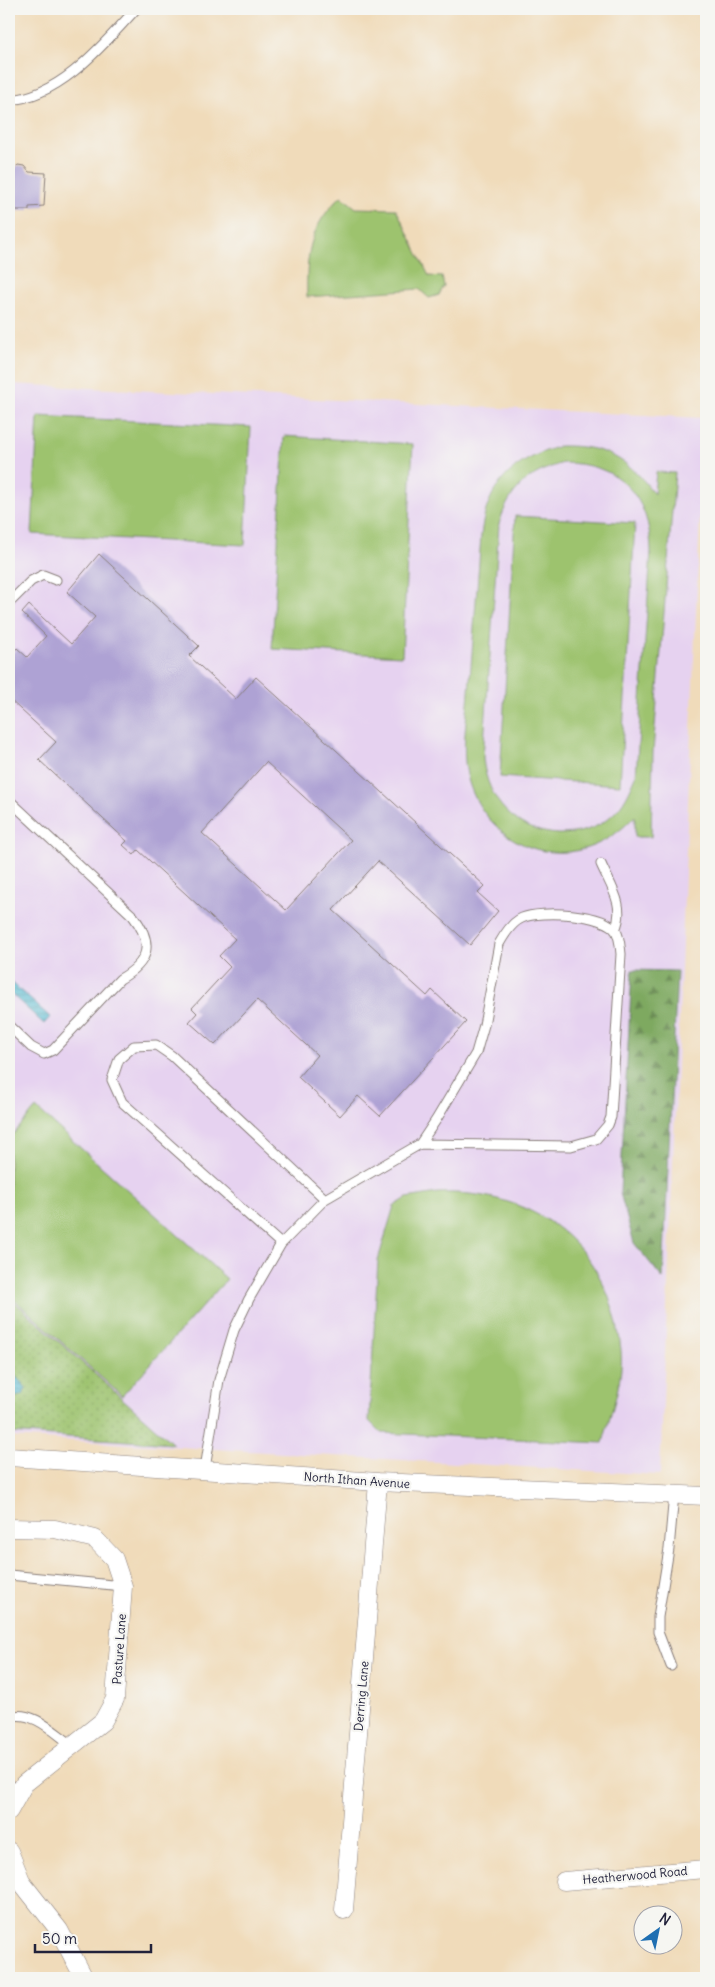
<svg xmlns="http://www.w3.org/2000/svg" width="715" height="1987" viewBox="0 0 715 1987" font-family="Delius,sans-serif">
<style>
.built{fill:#e6d2f0}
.grass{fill:url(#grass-dots);stroke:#607254}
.forest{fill:url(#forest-firs);stroke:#50664e}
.pitch{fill:#9dc36e;stroke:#607254;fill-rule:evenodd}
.water{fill:url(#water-rules);stroke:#3a6e86}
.building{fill:#aea2d4;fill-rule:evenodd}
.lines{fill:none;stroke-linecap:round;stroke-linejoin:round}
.service-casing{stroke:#897e7a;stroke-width:11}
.minor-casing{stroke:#897e7a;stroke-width:19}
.service{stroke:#fff;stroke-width:9}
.minor{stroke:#fff;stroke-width:18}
.labels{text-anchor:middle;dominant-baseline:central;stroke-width:4.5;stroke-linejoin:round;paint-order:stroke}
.street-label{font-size:12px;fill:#22223b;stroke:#f6f6f2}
</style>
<defs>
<pattern id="grass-dots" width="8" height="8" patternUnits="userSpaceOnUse" patternTransform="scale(1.25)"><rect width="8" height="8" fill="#9dc36e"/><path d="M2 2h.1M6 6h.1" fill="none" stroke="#87a760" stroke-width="1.8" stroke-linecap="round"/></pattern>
<pattern id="forest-firs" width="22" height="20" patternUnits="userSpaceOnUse" patternTransform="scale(1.25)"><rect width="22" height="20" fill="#7ea961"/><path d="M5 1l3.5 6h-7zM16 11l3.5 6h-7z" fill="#678951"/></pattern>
<pattern id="water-rules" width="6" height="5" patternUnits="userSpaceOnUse" patternTransform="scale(1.25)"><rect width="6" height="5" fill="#53b9d1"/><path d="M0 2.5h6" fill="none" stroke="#4496ab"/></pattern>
</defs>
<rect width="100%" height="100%" fill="#f6f6f2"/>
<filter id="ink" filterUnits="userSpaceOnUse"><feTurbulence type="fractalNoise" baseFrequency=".02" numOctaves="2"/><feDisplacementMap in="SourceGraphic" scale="10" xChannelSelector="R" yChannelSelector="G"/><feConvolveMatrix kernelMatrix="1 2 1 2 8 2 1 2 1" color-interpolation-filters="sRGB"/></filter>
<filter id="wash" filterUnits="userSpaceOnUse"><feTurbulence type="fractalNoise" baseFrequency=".0096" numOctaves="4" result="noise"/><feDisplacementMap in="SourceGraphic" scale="20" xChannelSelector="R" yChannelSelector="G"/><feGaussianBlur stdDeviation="1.12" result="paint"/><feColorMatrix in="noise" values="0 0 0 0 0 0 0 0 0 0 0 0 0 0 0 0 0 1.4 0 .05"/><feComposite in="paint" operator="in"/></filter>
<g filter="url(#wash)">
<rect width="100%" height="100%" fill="#f0dbba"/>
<path class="built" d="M9,384L704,418L660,1475L9,1437Z"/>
<path class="grass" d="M9,1297L173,1444L9,1433Z"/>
<path class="forest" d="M632,970L677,971L663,1279L634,1243L620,1193Z"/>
<path class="pitch" d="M341,196L356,208L396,209L429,276L442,277L444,286L439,295L429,298L419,289L307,297C306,254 309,227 341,196Z
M38,416L251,427L245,545L32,534Z
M284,436L413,444L402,656L272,649Z
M560,446C603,445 630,459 654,494L656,472L675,473L653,752L651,837H635V816C611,842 580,857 544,851C506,844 475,812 467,775C461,749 467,718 469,692C473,640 477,588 481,536C486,485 512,461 560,446ZM563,463C619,463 650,496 651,551L636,776C630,790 624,805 612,815C598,829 578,834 559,834C516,832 487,801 483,758L499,524C510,489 527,474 563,463Z
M515,516L635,523L620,785L500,777Z
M36,1108L227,1279L122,1396L9,1295V1139Z
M437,1193C537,1189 611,1248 621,1350C624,1381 610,1414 603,1443L381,1433L369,1421L378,1260L394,1206L407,1198Z"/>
<path class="water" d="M9,980L50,1017L44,1024L9,992Z
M9,1369L26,1388L23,1395L9,1398Z"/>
<g id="blocks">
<path class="building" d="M18,165L24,166L29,172L46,173L44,206L29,207V210H9V173Z
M99,554L199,646L189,656L236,699L256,677L485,886L478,893L498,911L470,945L378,861L333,910L427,996L432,990L466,1022L380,1116L358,1096L340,1116L298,1077L317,1055L257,1000L215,1045L189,1022L197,1013L192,1008L230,967L219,956L235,939L138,850L134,855L123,845L127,841L39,760L56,742L9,699V657L17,648L27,657L46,636L22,613L29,605L71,644L95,617L67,592ZM266,762L351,840L286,910L202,833Z"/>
</g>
</g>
<g filter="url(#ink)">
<use href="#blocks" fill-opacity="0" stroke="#897e7a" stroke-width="1"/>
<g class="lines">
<g class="service-casing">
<path id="service" d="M9,100C60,97 103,45 136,9
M9,603L31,581L43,575L56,580
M9,800L133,916C154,943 150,962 120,979L53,1050L44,1054L31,1047L9,1026
M601,864C611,887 626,906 615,930
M325,1199L420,1144L436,1120L476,1053L484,1025L499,944C504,935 512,922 522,918C541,910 604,913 616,931C620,938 620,946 621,954L611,1117L608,1125L596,1139L571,1146L420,1144
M205,1469L219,1380L234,1330L249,1299L281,1244L325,1199L172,1056L156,1045L134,1046L119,1059L112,1080L122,1102L281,1244
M9,1575L123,1586
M671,1666L658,1632V1617L669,1549L674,1494
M9,1717C32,1709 55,1733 72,1745
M9,1783L17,1794"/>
</g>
<g class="minor-casing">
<path id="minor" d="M9,1457L378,1482L706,1496
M9,1528L55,1529L95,1539L114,1559L123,1586L115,1699L103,1721L24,1784L9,1811
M9,1851L22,1883L59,1930L84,1978
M564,1881L706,1869
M344,1910L378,1482"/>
</g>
<use href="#service" class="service"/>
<use href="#minor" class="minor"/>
</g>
</g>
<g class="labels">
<g class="street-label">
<text transform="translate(357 1480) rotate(4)">North Ithan Avenue</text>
<text transform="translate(119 1649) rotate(-86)">Pasture Lane</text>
<text transform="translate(361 1696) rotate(-85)">Derring Lane</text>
<text transform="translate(635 1875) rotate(-5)">Heatherwood Road</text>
</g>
</g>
<rect width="715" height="1987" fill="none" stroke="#f6f6f2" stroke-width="30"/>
<g transform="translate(658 1930) rotate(33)"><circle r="24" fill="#f6f6f2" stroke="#a1a1a9"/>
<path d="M0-4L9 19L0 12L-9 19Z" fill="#1f6fb2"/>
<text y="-8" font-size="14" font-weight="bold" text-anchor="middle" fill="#22223b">N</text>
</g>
<path d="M35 1944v8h116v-8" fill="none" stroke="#22223b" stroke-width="2.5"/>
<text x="42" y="1944" font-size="15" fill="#22223b" stroke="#f6f6f2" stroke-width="4" paint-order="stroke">50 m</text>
</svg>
